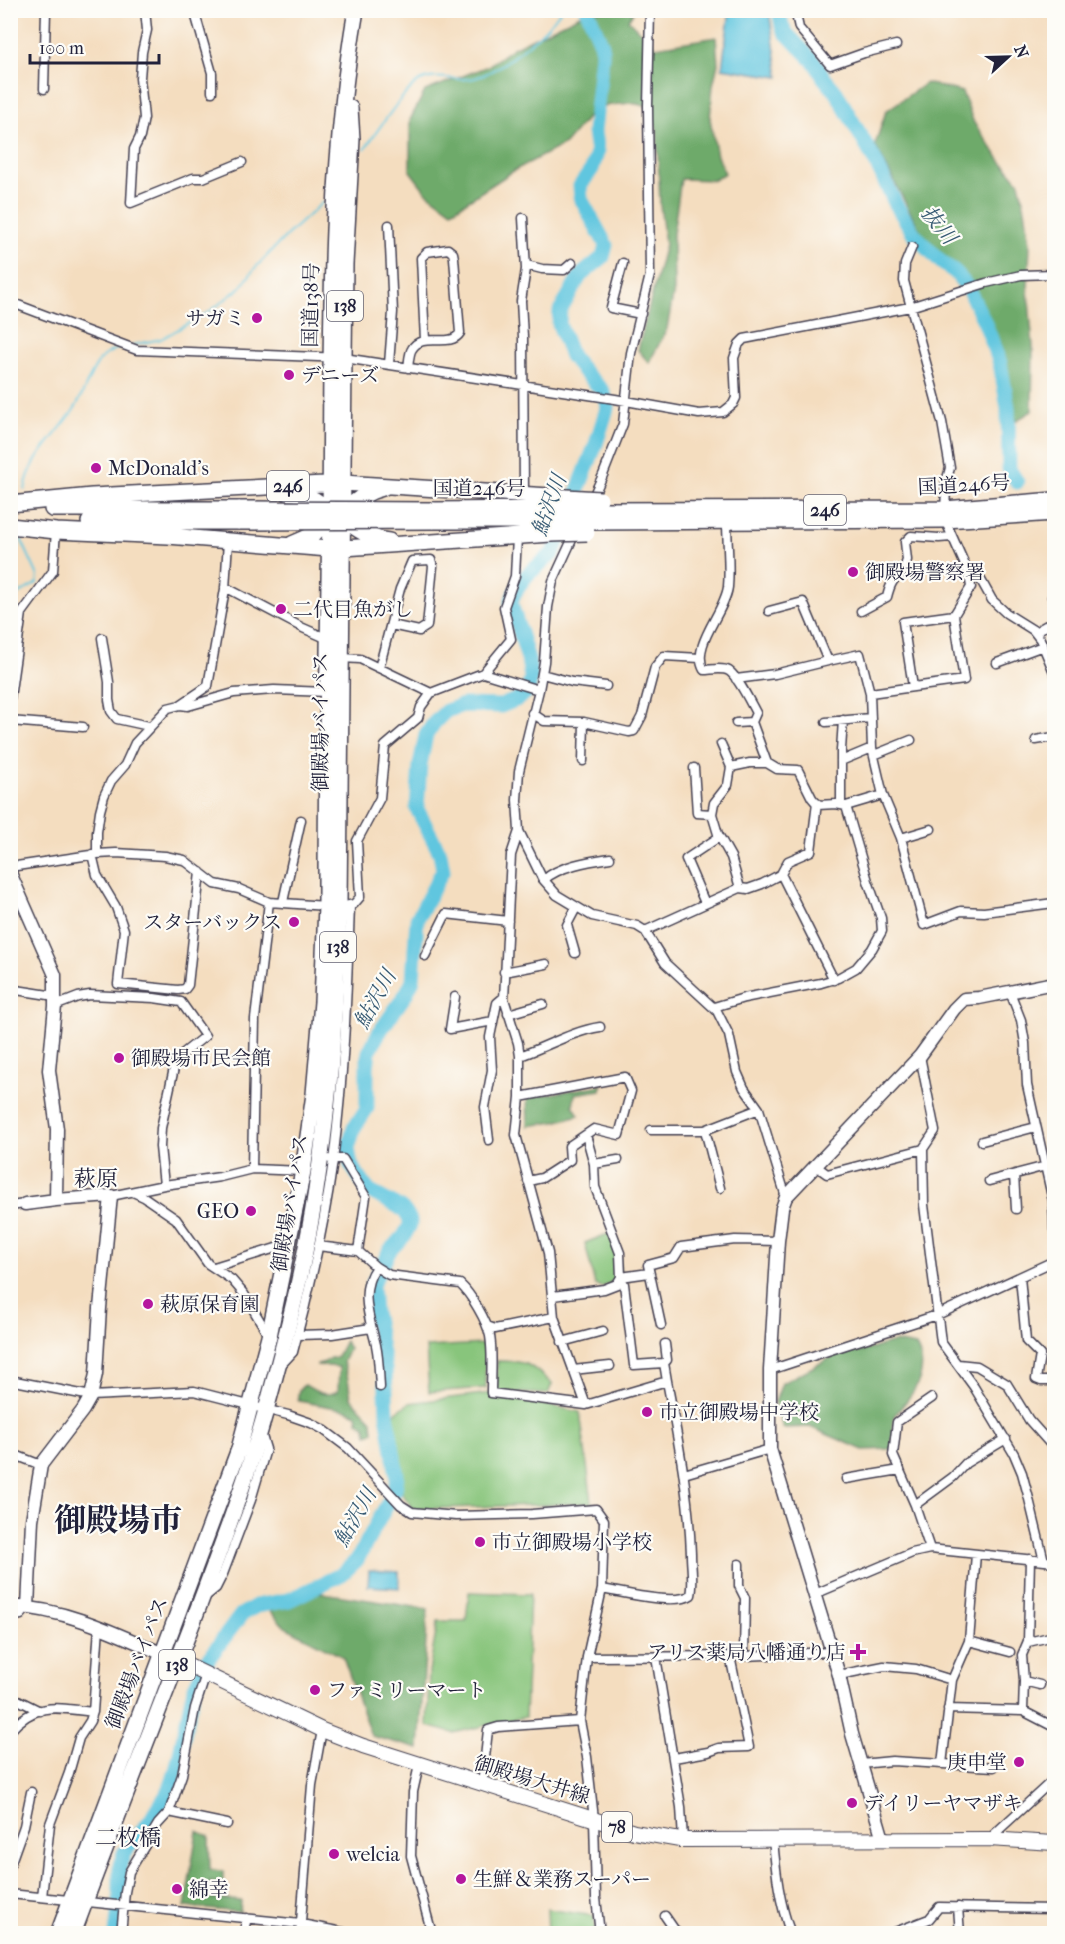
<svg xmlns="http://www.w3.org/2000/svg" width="1065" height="1944" viewBox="0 0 1065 1944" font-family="'IM FELL French Canon','Noto Serif JP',serif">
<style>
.green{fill:#88c57b;stroke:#55745b;stroke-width:1.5}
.forest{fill:#6eaa6b;stroke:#486653;stroke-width:1.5}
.water{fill:#61c6df;stroke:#42748d;stroke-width:1.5}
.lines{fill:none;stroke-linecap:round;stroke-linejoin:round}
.stream{stroke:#61c6df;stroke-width:2}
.river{stroke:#61c6df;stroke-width:15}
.street-casing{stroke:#423e4f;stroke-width:11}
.secondary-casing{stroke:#423e4f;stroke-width:15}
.primary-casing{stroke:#423e4f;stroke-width:16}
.highway-casing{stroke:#423e4f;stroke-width:18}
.street{stroke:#fff;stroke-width:8}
.secondary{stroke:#fff;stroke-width:12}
.primary{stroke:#fff;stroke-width:14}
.highway{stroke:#fff;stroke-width:15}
.highway-bridge-casing{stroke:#423e4f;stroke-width:18;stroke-linecap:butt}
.highway-bridge{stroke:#fff;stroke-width:15}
.poi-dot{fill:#b5179e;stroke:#fdfcf7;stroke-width:2}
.labels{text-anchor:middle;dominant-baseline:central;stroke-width:4.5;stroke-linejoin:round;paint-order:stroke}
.shield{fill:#fdfcf7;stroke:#646373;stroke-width:1.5}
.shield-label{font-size:18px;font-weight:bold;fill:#22223b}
.street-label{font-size:20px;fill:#22223b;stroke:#fdfcf7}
.poi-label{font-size:20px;fill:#22223b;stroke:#fdfcf7;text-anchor:start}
.water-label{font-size:21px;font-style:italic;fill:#385b74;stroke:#fdfcf7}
.quarter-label{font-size:22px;fill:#22223b;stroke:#fdfcf7}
.town-label{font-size:32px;font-weight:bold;fill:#22223b;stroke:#fdfcf7}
</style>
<rect width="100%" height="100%" fill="#fdfcf7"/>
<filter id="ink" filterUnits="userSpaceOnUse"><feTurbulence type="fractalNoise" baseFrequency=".0167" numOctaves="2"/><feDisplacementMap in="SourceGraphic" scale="12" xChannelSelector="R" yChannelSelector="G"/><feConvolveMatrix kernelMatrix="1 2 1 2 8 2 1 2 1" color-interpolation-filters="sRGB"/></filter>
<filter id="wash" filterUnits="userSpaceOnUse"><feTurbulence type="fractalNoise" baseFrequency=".008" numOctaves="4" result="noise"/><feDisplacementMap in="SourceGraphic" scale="24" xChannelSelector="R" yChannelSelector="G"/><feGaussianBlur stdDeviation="1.35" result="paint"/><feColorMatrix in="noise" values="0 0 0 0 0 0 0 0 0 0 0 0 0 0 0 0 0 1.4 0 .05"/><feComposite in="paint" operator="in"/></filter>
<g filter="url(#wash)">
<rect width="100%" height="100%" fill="#f4ddbf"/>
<path class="green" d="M610,1233L619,1256L620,1279L602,1287L595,1285L585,1243Z
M484,1344L486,1388L429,1392L426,1347Z
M497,1361C528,1361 529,1363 552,1384L548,1394L497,1392Z
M491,1393L580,1412L592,1503L414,1509L402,1494L392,1415L409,1403Z
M469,1592L530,1594L525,1717L453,1733L427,1726L429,1671L438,1621H466Z
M547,1909L594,1916L595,1933H548Z"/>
<path class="forest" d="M588,11H634L628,20L656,47L716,37L718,64L713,85L710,119L717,156L725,173L714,180L681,179L673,234L674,290L667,329L649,363L638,350L665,244L660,205L657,130L648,106L630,103L596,107L565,144L515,170L452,211L426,192L410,171V120L425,91L488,66L513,48Z
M926,83L962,92L974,123L1001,161L1019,182L1025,209L1030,244L1028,289L1033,347L1032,411L1012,423L1001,348L925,240L875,145L886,111Z
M602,1085L601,1090L575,1094L573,1105L579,1115L555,1122L528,1126L527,1098Z
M345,1341L349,1349L343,1362L348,1379L351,1398L372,1420L373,1432L370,1434L367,1435L366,1427L358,1421L357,1414L347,1410L299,1401C296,1394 299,1388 305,1385C317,1392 325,1398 338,1391L339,1367L317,1365V1364L325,1362L330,1358H336Z
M894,1342L916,1346C932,1373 911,1397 894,1416L892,1449L863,1450L810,1427L783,1428L775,1402L782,1383L836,1355L867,1350Z
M316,1592L428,1609L419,1749L371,1736L343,1657L285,1627L267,1608Z
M197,1831L209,1836L210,1870L223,1871V1885L210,1882L207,1898L241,1901L240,1912L185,1907Z"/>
<path class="water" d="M730,10L769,11L779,77L722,68Z
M369,1570L399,1572V1588L368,1586Z"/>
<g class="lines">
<path class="stream" d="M365,149C374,135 406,88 420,81C437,73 453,81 470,79C497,75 545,33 561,10
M133,345L161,339L209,312L241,287L255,268L287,235L323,202
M25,490C29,457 59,434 75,408C85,392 89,373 101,359C106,354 114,349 121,348
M10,599L37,583L38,576L21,539"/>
<path class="river" d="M779,10L782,26L786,33L816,64L824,78L836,92L875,161L896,205L914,234L942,263L955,272L967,287L985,323L1000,363L1008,408L1009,469L1017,482
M116,1934L120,1897V1865L124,1853L150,1821L169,1791L176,1771L194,1688L209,1658L241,1615L256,1606L289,1600L342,1574L357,1560L395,1490L397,1476L387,1414L385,1369L374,1312L372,1285L390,1250L404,1236L410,1225V1220L405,1212L399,1207L369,1191L351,1165L348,1148L354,1128L367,1108V1067L369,1052L378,1034L406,994L413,980L417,919L443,870L440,853L417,809L420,765L426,735L434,723L446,711L463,705L501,706L518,699L528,691L531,677L528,659L511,603L514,594L527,575L553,553L596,444L608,405L603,391L586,374L571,356L559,324L560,311L580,276L603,257L606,245L581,199L580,186L592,169L597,153L594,132L602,56V45L587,10"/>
</g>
</g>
<g filter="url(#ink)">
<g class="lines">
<g class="street-casing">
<path id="street" d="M145,10L147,30L142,52L140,78L144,118L140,137L134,149L131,203L193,178H203L242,162
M194,10L212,73V92
M795,10L799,28L830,65L864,53L896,45
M44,89L46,10
M523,218L526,269L521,301L523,337L524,496
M389,225L393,312L389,364
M912,247L905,264L904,281L942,422L950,468L946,482L945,520L969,574L971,587L954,615L903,622L913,687
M623,263L611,308L641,314
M526,265L542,269L564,270L572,263
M10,302L137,350L344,358L615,399L699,414L723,412L733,404L736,398L734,358L739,344L744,339L910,307L986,283L1021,275L1054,274
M408,368C409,362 409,353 412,349C422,331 450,349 460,333L454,258L453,253L448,249L427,252L421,258L425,340
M591,501L603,475L623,424L631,353L650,275L648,106L650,10
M727,521C727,543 730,566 728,587C725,612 690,646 704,670C711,670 722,667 729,671C738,677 750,702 756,713L752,722L767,763H750L731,767L728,785L714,803L712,814L718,834L731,857L740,888
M576,531L553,581L548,607L544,662L539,690L519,771L517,800L519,831L542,878L557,895L592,916L637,926L645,931L665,963L717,1011L729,1035L737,1072L744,1088L759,1109L786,1197
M969,574L977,573L992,600L1006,613L1033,630L1040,639L1054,672
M225,587L303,628L328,639
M1052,597L1054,603
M769,611L803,602L828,661L860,654L870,693
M861,611L887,597C890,585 893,578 903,572L907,560L905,542L911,536L939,538L952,537
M1035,632L1054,621
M102,638L109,682V700L111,711L117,719L149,726
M341,658L360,659L431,693L483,673L539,690
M997,663L1043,646
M379,668L400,589L412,561L431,560L433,566L427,626L419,631L391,625
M483,673L511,639L504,607L515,576L517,537
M542,674L572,682L606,686
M736,679L775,674L828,661
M10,698L22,613L53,571L56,531
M180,705L188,706L234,693L274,690L327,692
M532,713L544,721L584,722L629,732L634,731L642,716L655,667L664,656L700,658
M10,721L83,727
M826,722L870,718
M736,723L752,722
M1036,740L1054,737
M721,744L731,767
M874,755L911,740
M583,761L584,722
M841,761L872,748
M767,763L777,769L798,770L812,798L818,805L836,804L846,806L883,795
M694,768L697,813L712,814
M841,805V750L843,720
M931,829L901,838L883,795L872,748L870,693L964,680L954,615
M519,831L511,855L504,999L518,1043L520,1056V1097L516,1135L548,1253L554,1317L586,1405
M901,838L924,925L961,911L984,912L1054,903
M92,854L97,875L116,907L124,930L118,984L178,990L185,989L188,985L200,872
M97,854V832L100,811L104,796L111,781L125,765L135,743L168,708L180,705L208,686L225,589L228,541
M10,867L97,854L116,853L165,856L184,860L215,884L239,889L269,902L326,906
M781,874L834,980
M544,880C558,866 590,861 610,858
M283,902L301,820
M705,903L686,859L719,837
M345,906L354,904L360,897L357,841L380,798L385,746L418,718L421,707L431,693
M645,931L740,888L748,889L762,884L781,874L788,861L811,851L817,803
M575,953L567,925L576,908
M425,956L446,914L508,921
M504,972L546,964
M10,989L55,996
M1010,992L1021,1020L1025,1043L1027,1085L1053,1201L1054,1230
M455,997L450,1029L493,1021
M55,1006L78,997L90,995L154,998L181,1002L205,1036L176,1059L161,1128L160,1147L164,1185
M714,1007L744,998L821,983L838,978L856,968L872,949L882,931L881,918L868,881L846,806
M508,1014L543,1004
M520,1056C546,1047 573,1031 600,1027
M920,1056L935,1131L923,1149L924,1205L941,1342L974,1387L1014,1454L1022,1473L1028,1495L1044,1561
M520,1097L625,1077L631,1091L619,1135L594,1129L569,1146L570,1160L542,1178L528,1181
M651,1130H705L759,1109
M705,1130L720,1188
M489,1140L485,1107L492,1070L490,1037L497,1003L504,997
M982,1141L1036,1127
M330,1159H343L366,1197L358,1251
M594,1164L618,1160
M816,1166L827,1174L923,1149
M252,1169L255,1019L269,902
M1014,1175L1016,1209
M989,1181L1046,1166
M133,1192L144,1197L176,1219L208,1264L232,1280L244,1294L269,1336
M111,1196L164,1185L220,1177L252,1169L303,1171
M10,1206L25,1204
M318,1246L358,1251L376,1267L389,1275L460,1284C471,1294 487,1321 490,1336C493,1354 491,1375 491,1393L586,1405L667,1381C678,1439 689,1495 691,1554C691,1568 694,1582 691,1595C676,1606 621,1592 602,1589
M214,1267L289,1244
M376,1267C358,1291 370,1319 376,1345C379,1359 379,1373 380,1387
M649,1273L621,1277L624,1284L634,1365L664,1363L667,1381
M1020,1277L1026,1341L1040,1355L1036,1379L1041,1381H1054
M553,1296L604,1289L617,1284L621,1277L620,1253L595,1187L594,1164L586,1135
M661,1325L648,1265L674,1258L681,1247L735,1240L778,1241
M487,1326L495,1329L554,1317
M298,1335L332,1334L371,1328
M562,1342L603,1331
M664,1363L667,1360L665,1344
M958,1364L977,1366L1007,1384L1029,1420L1054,1448
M280,1366L293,1352C310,1290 324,1225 333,1161C344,1076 347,991 350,906
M573,1370L610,1366
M770,1370L937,1315L1054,1261
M10,1380L91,1396L194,1391L288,1415L311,1423L324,1430L348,1448L401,1505L412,1512L456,1516L532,1514L596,1509L604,1520L602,1589L587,1657L580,1721L587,1757L594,1819L596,1898L600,1934
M10,1453L41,1465
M684,1474L770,1449
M846,1479L900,1470
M915,1505L893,1455L897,1422L932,1398
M930,1549L915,1505L953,1477L966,1463L1006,1439
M739,1564V1586L745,1598L744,1656
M815,1594L912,1553L930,1549L1054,1562
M205,1597L216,1588L223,1574L251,1500L266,1449L261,1433
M10,1617L21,1615L28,1607
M969,1641L1010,1652
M1028,1642L1054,1636
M587,1657L744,1656L831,1652
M656,1657L681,1807L683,1840
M839,1675L884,1666L916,1669L952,1680
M1024,1681L1022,1655L1028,1641L1030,1559
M10,1696L40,1711
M948,1709L1023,1711L1054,1727
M1023,1711L1024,1681L1040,1685
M10,1731C36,1701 58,1708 93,1712
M674,1758L708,1752L719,1748L749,1747L730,1656
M861,1764L892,1761L994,1767
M942,1764L952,1680L969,1641L976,1554
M419,1765L413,1792L411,1856L432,1934
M482,1785L488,1730L498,1727L580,1721
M169,1812L227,1824
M989,1839L1054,1779
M773,1840C776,1872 779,1903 791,1934
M10,1865L24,1826L31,1792
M10,1894L301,1924L353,1934
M42,1897L50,1824L69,1773L79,1738L90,1721L93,1712L99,1627
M958,1907L960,1934
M665,1916L674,1929L680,1934
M121,1934L125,1892L129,1872L158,1824L169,1812L182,1775L195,1708L206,1674
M243,1934L247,1918
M300,1934L312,1785L322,1730
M890,1934L929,1919L939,1907L1054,1909
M1054,1934V1923"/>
</g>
<g class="secondary-casing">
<path id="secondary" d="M10,873L55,975V1006L49,1070L57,1129L56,1200
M25,1204L56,1200L111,1196L100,1308L96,1374L91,1396L83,1410L41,1465L32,1520L28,1607
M10,1606C66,1609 113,1632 163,1654
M883,1839L852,1734L839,1675L770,1449V1370L778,1241L782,1208L786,1197L920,1056L954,1009L964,999L979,998L1054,983"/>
</g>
<g class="primary-casing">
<path id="primary" d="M168,1656L322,1730L363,1746L634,1832L680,1840L989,1839L1054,1843"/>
</g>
<g class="highway-casing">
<path id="highway" d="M288,493C308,493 322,501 333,518
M10,504L92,496L343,483L566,497
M52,509H240
M433,510L561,509
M595,510L945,509L1054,500
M342,515C353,501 365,492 383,488
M342,517C355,529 371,539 389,541
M432,521H557
M89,522H239
M591,522L945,520L1054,513
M10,526L56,531L168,536L329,549L551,534
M292,544L313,535L332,515
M58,1934L239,1449L269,1336L303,1171L314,1094L322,1002L326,906C326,775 328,643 330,512C332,345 327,176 356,10
M73,1934C114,1823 158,1713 200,1603C224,1539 248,1475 266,1410C286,1337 305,1264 316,1190C331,1096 336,1000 339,906L344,358L345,264L352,139L350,108"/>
</g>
<use href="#street" class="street"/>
<use href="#secondary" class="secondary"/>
<use href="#primary" class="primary"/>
<use href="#highway" class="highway"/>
<g class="highway-bridge-casing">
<path id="highway-bridge" d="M566,497L600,499
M240,509L433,510
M561,509L595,510
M557,521L591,522
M239,522L432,521
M551,534L587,533"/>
</g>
<use href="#highway-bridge" class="highway-bridge"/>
</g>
</g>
<g class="poi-dot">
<circle cx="257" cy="318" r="6"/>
<circle cx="289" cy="375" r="6"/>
<circle cx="96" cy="468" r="6"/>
<circle cx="853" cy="572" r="6"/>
<circle cx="281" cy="609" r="6"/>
<circle cx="294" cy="922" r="6"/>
<circle cx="119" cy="1058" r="6"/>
<circle cx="251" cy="1211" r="6"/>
<circle cx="148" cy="1304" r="6"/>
<circle cx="647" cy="1412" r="6"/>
<circle cx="480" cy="1542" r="6"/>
<path d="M855 1643h6v6h6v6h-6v6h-6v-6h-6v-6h6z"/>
<circle cx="315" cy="1690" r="6"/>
<circle cx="1019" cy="1762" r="6"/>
<circle cx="852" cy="1803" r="6"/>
<circle cx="334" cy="1854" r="6"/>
<circle cx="461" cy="1879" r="6"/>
<circle cx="177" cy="1889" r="6"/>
</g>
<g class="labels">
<g class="shield">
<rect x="327" y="291" width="36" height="30" rx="4.5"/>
<rect x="267" y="471" width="42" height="30" rx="4.5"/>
<rect x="804" y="495" width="42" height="30" rx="4.5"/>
<rect x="320" y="932" width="36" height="30" rx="4.5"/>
<rect x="159" y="1650" width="36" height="30" rx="4.5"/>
<rect x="602" y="1812" width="30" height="30" rx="4.5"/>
</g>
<g class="shield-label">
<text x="345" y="306">138</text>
<text x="288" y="486">246</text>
<text x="825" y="510">246</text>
<text x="338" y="947">138</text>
<text x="177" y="1665">138</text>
<text x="617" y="1827">78</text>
</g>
<g class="street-label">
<text transform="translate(311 305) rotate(-89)">国道138号</text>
<text transform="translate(964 485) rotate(-3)">国道246号</text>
<text x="479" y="488">国道246号</text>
<text transform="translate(320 722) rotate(-90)">御殿場バイパス</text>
<text transform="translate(290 1203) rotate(-81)">御殿場バイパス</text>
<text transform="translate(137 1663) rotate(-69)">御殿場バイパス</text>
<text transform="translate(532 1780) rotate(17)">御殿場大井線</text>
</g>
<g class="poi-label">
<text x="245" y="318" text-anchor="end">サガミ</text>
<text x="301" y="375">デニーズ</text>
<text x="108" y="468">McDonald's</text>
<text x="865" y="572">御殿場警察署</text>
<text x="293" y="609">二代目魚がし</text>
<text x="282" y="922" text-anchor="end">スターバックス</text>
<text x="131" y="1058">御殿場市民会館</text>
<text x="239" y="1211" text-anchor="end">GEO</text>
<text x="160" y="1304">萩原保育園</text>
<text x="659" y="1412">市立御殿場中学校</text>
<text x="492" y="1542">市立御殿場小学校</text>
<text x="846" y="1652" text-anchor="end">アリス薬局八幡通り店</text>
<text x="327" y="1690">ファミリーマート</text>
<text x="1007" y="1762" text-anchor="end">庚申堂</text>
<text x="864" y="1803">デイリーヤマザキ</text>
<text x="346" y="1854">welcia</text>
<text x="473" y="1879">生鮮＆業務スーパー</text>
<text x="189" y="1889">綿幸</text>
</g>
<g class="water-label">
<text transform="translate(939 225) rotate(51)">抜川</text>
<text transform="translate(549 505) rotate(-70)">鮎沢川</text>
<text transform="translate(375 999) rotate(-61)">鮎沢川</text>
<text transform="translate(355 1517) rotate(-60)">鮎沢川</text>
</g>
<g class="quarter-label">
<text x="96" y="1179">萩原</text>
<text x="128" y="1838">二枚橋</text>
</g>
<g class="town-label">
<text x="118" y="1520">御殿場市</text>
</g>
</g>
<rect width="1065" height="1944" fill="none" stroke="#fdfcf7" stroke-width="36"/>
<g transform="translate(1008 57) rotate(68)" stroke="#fdfcf7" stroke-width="4.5" paint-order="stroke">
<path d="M0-4.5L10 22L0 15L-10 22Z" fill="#22223b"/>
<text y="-9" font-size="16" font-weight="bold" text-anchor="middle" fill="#22223b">N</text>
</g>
<path d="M30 54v9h129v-9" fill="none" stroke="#22223b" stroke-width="3"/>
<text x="39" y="54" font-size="18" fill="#22223b" stroke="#fdfcf7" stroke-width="4.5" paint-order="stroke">100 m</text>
</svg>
